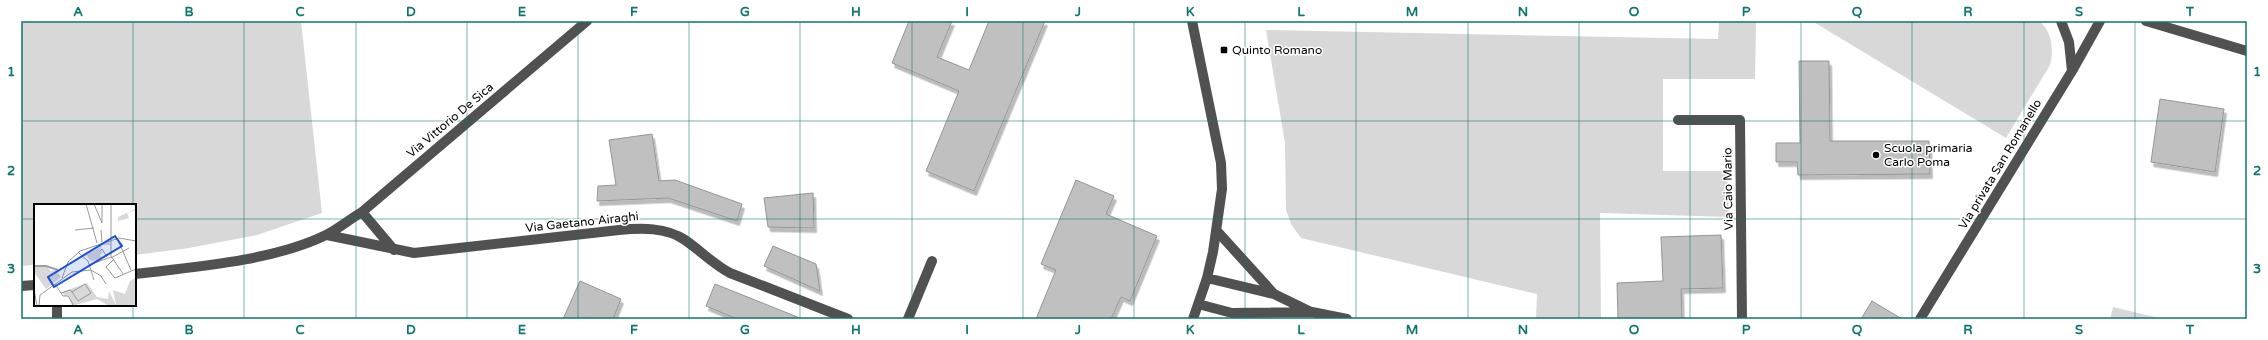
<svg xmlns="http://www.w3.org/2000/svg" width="2268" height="340" viewBox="0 0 2268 340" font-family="'Varela Round',sans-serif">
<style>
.green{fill:#d8d8d8}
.building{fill:#c0c0c0;stroke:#959595;filter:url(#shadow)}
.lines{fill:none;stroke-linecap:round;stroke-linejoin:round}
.minor{stroke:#515151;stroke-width:10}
.grid{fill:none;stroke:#0f766e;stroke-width:1;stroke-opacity:0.55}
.poi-dot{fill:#000;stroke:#fff;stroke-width:1.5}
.labels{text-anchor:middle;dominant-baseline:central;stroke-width:3;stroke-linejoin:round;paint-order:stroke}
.poi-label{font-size:12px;fill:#000;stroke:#fff;text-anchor:start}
.street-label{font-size:12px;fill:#000;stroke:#fff}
.inset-river{fill:none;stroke:#9f9f9f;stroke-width:2}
.inset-road{fill:none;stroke:#999;stroke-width:1}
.view{fill:#1d4ed8;fill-opacity:0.15;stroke:#1d4ed8;stroke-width:2}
.inset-edge{fill:none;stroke:#000;stroke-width:2}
.neatline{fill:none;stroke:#0f766e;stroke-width:1.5}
.grid-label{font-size:13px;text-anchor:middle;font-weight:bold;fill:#0f766e}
</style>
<defs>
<filter id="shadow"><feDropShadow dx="2.5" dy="4.5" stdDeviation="0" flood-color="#0004"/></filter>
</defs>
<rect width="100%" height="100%" fill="#fff"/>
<path class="green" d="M21,21H301L322,213L257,235L189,248L135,255V205H35V265L21,266Z
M1719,21H1756L1755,79H1663V171H1727L1729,217L1600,213L1601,319H1536L1537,294L1301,238L1291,224L1286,210L1285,143L1266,30L1718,39Z
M1812,21H2039C2052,31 2054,50 2050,65L2006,138Z
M2113,307L2163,319H2110Z"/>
<path class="building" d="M909,21H952L937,57L969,70L989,21H1045L974,191L926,171L959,91L892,63Z
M1799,61H1829L1830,141H1929L1930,174L1798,175L1797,162H1776V143H1800Z
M2160,99L2224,109L2215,172L2151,162Z
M652,134L659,181L675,180L742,204L737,221L668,198L597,201L598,186L616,185L609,140Z
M1076,180L1114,196L1106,214L1157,236L1130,301L1121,297L1111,319H1036L1056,270L1041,264Z
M813,193L814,228L768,227L764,198Z
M1721,235L1723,288L1681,289L1682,319H1618L1617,283L1663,281L1661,237Z
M773,246L816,264L820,291L764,266Z
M580,281L621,299L613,319H563Z
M715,284L800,318V319H737L706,306Z
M1872,301L1902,319H1861Z"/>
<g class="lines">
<path class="minor" d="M1192,21L1221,163L1222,189L1213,252L1207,278L1193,319
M2061,21L2069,42L2072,71
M2146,21L2247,51
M1678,120H1740L1742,319
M362,212L394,250
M1217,231L1274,294
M327,235L414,253L619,230C641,228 666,227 685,240C701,251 713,264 730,273L848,319
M135,274C194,267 273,261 326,235C338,229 350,219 362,212L587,21
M1207,278L1274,294L1311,312
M21,286L35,285
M1198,304L1232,313L1312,312L1347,319
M57,305V319
M908,319L932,261
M1920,319L2072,71L2100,21"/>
</g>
<path class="grid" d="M133,21V205M244,21V319M356,21V319M467,21V319M578,21V319M689,21V319M800,21V319M912,21V319M1023,21V319M1134,21V319M1245,21V319M1356,21V319M1468,21V319M1579,21V319M1690,21V319M1801,21V319M1912,21V319M2024,21V319M2135,21V319M21,121H2247M21,219H35M135,219H2247M133,305V319"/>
<g class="poi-dot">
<rect x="1220" y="46" width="8" height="8" rx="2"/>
<circle cx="1876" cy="155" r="4"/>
</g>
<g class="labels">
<g class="poi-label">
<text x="1232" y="50">Quinto Romano</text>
<text x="1884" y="148">Scuola primaria<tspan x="1884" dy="14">Carlo Poma</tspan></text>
</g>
<g class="street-label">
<text transform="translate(450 120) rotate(-40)">Via Vittorio De Sica</text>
<text transform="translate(2000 164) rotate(-59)">Via privata San Romanello</text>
<text transform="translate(1728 189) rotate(-91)">Via Caio Mario</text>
<text transform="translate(582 222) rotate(-6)">Via Gaetano Airaghi</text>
</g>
</g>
<g transform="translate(34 204)">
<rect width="102" height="102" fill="#fff"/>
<path d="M100,0H102V6L93,9L95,14L84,17V13L78,16L101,5ZM76,38V41H66L68,44L65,46L69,48L66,51L68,55L57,57L52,51L66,43L64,40ZM12,62L17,67L22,66L27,73L12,85L0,68V63ZM102,73V102H75L63,95L38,102L34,91L31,92L28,88L53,79L63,93L74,95L75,87L82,101L79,86L91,90L96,77Z" fill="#d8d8d8"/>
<path class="inset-river" d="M0,62H12L24,66"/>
<path class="inset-road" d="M52,0L63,39M60,0L68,19M77,0V52L89,70M68,19V0M41,26L60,24M67,26L68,38M83,34L97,66M66,47L68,45L73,53M45,49L54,57L60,76M77,54L95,44M79,56L72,63L81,74L102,65M55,61L77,53M28,74L34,58L46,47L85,34L102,37M21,80L29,92H34L39,100L37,102M0,85L3,102M27,89L36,86L38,88L51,80L57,89L44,97L38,88M5,102L6,91L38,68L57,66L67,72L72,80"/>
<path class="view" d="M81,32L88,42L20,83L14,73Z"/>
<rect width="102" height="102" class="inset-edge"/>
</g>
<rect width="2268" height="340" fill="none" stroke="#ffffff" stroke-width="44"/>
<rect x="22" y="22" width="2224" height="296" class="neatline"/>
<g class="grid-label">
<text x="78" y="16">A</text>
<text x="189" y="16">B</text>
<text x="300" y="16">C</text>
<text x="411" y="16">D</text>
<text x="522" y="16">E</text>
<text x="634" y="16">F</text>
<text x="745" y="16">G</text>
<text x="856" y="16">H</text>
<text x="967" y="16">I</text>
<text x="1078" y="16">J</text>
<text x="1190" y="16">K</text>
<text x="1301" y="16">L</text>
<text x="1412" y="16">M</text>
<text x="1523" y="16">N</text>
<text x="1634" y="16">O</text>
<text x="1746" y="16">P</text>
<text x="1857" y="16">Q</text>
<text x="1968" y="16">R</text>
<text x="2079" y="16">S</text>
<text x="2190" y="16">T</text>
<text x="11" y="76">1</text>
<text x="2257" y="76">1</text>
<text x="11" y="175">2</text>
<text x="2257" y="175">2</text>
<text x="11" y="273">3</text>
<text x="2257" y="273">3</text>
<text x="78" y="334">A</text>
<text x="189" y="334">B</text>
<text x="300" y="334">C</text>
<text x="411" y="334">D</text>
<text x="522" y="334">E</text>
<text x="634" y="334">F</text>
<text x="745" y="334">G</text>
<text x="856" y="334">H</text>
<text x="967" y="334">I</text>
<text x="1078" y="334">J</text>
<text x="1190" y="334">K</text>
<text x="1301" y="334">L</text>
<text x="1412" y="334">M</text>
<text x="1523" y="334">N</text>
<text x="1634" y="334">O</text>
<text x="1746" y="334">P</text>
<text x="1857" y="334">Q</text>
<text x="1968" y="334">R</text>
<text x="2079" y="334">S</text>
<text x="2190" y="334">T</text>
</g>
</svg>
